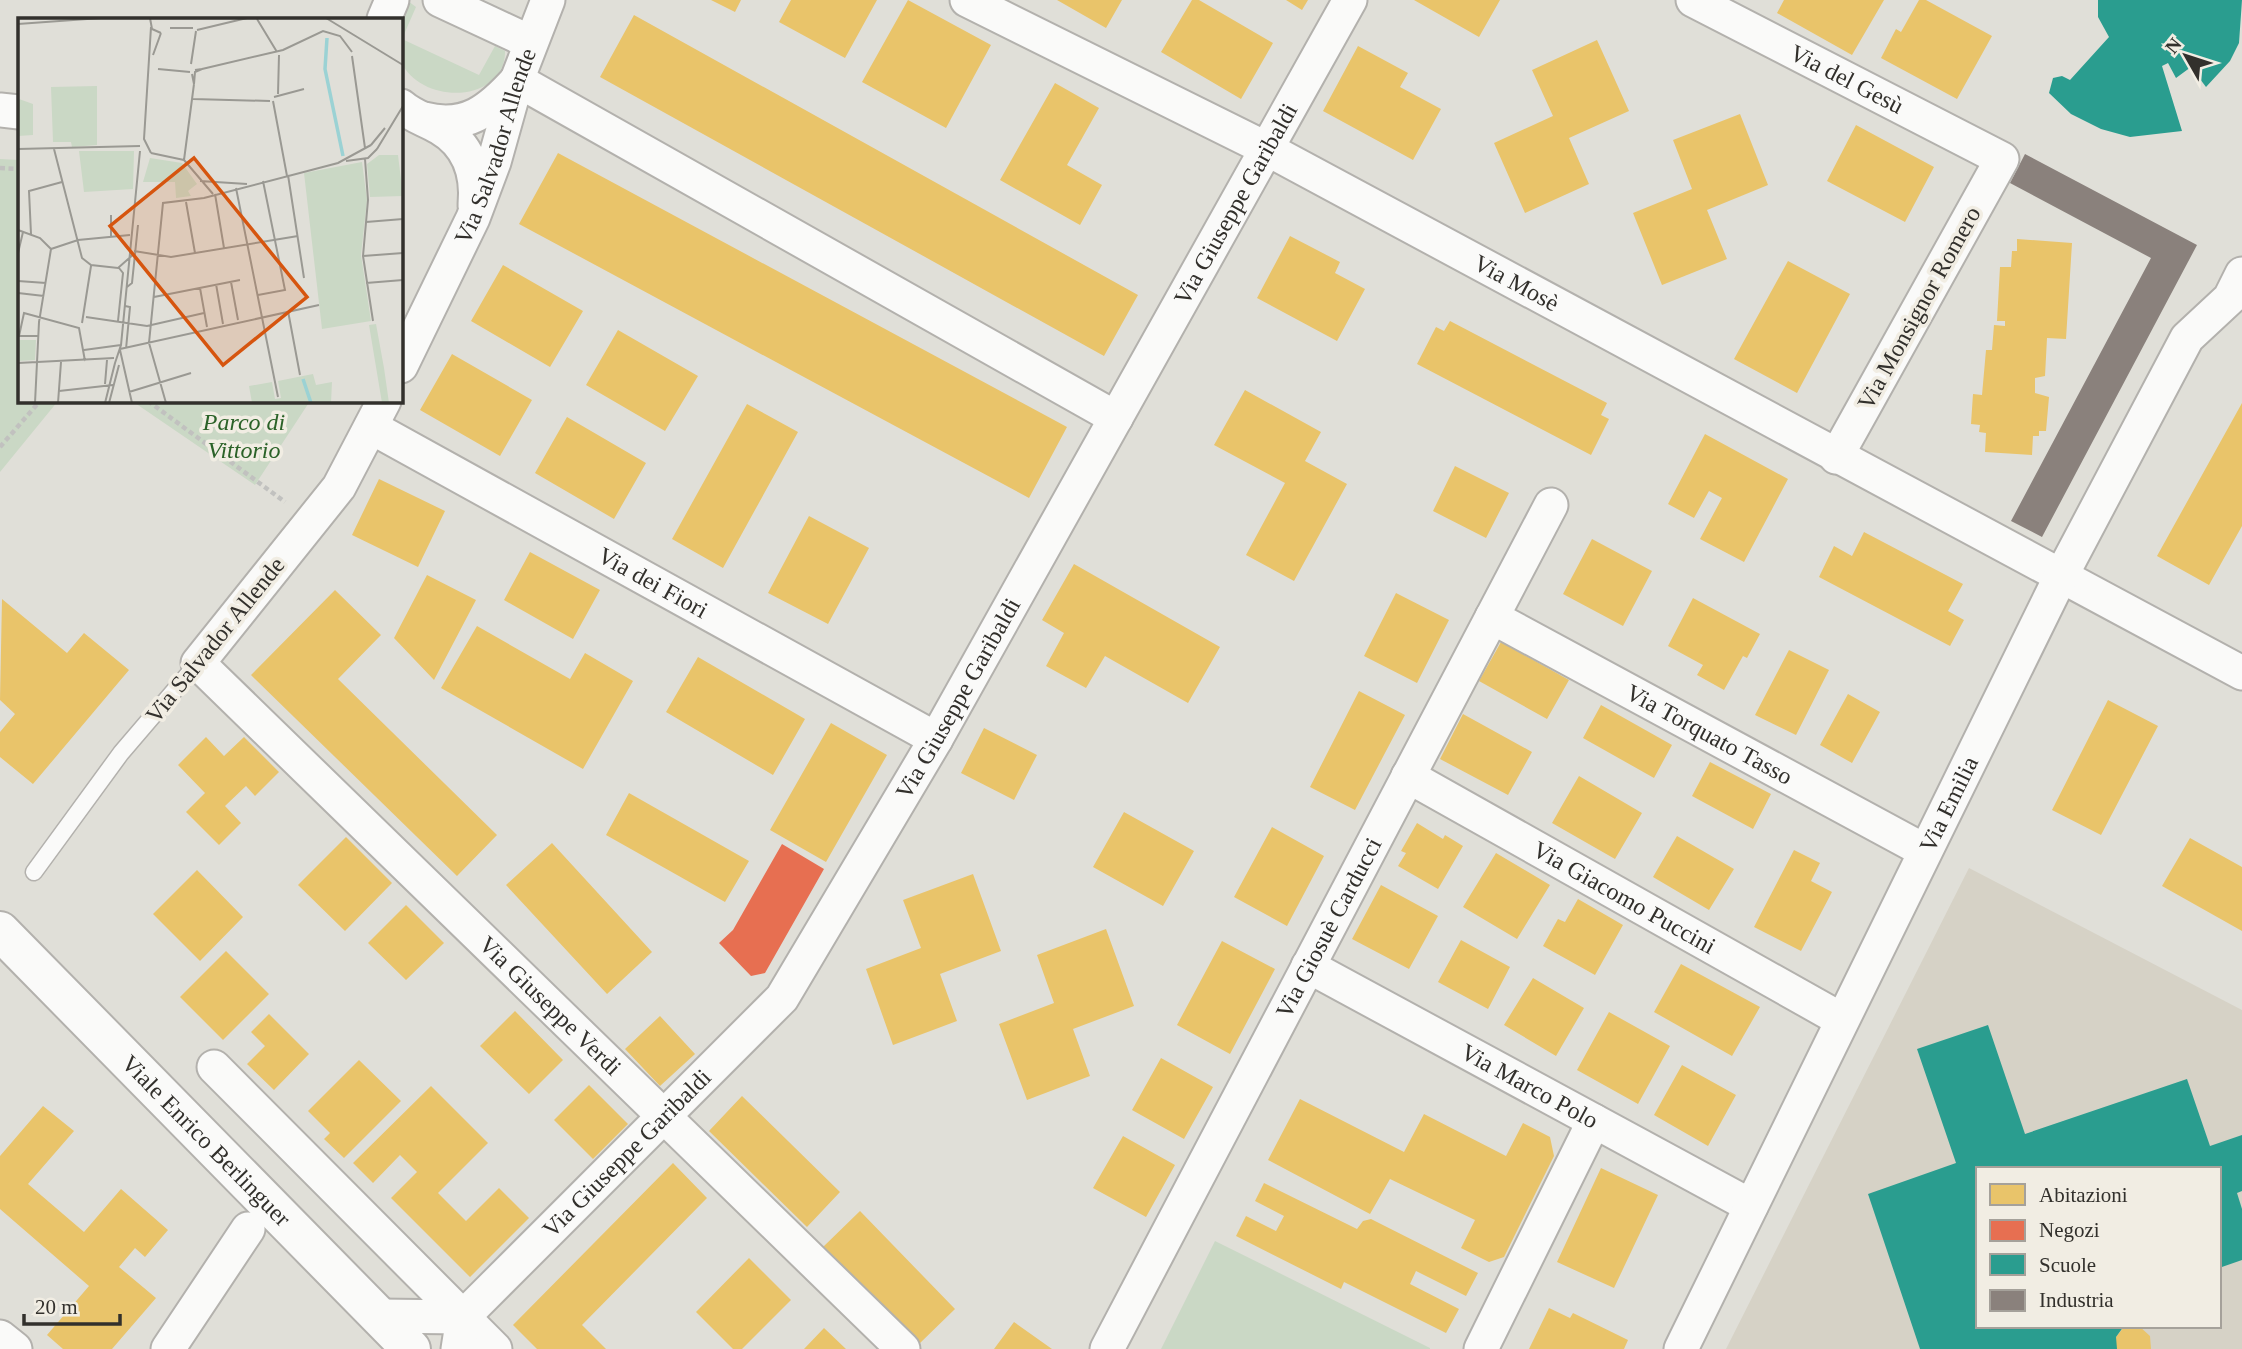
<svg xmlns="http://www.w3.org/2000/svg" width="2242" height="1349" viewBox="0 0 2242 1349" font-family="Georgia,serif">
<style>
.built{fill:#d6d2c6;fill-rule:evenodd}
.green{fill:#cad8c5}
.homes{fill:#e9c46a}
.shops{fill:#e76f51}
.schools{fill:#2a9d8f}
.industry{fill:#8a817c}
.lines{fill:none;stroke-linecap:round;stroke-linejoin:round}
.service-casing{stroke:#b3b1ad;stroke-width:19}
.minor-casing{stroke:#b3b1ad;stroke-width:37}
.tertiary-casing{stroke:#b3b1ad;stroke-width:42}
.path{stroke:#c1c1bf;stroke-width:4.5;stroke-dasharray:5 3.5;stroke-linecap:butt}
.service{stroke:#fafaf9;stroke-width:16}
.minor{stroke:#fafaf9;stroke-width:33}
.tertiary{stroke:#fafaf9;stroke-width:38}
.labels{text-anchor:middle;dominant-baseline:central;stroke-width:7;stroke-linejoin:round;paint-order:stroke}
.street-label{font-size:24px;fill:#32302c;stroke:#f1ede3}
.park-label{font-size:24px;font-style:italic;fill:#2b6228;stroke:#f1ede3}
.inset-river{fill:none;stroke:#9bd2d4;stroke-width:3.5}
.inset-road{fill:none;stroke:#9a9993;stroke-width:2}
.view{fill:#d6550f;fill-opacity:0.15;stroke:#d6550f;stroke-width:3.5}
.inset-edge{fill:none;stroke:#32302c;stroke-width:3.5}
</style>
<rect width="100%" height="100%" fill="#e0dfd8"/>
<path class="built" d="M1969,868L2242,1010V1349H1726ZM1978,1169H2219V1326H1978Z"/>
<path class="green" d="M408,1L416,7L402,39L479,75L495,46L505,51C506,102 423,107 401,62L403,2Z
M0,159L19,160V401H58L0,472Z
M132,401H310L255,485Z
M1215,1241L1430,1348V1349H1161Z"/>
<path class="homes" d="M711,0H741L735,12Z
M791,0H877L845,58L779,22Z
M908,0L991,45L946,128L862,82Z
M1057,0H1122L1106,28Z
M1192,0H1199L1273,43L1241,99L1161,52Z
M1286,0H1308L1302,10Z
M1414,0H1500L1479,37Z
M1784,0H1884L1852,55L1777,13Z
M1919,0H1926L1992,36L1957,99L1881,58L1896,29L1901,32Z
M634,15L1138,295L1104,356L600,77Z
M1597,40L1629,111L1569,138L1589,184L1525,213L1494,143L1553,116L1532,70Z
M1358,46L1408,73L1400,87L1441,109L1413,160L1323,111Z
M1055,83L1099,108L1067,165L1102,185L1080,225L1000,180Z
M1740,114L1768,185L1707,210L1727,259L1662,285L1633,213L1692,189L1673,140Z
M1856,125L1934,167L1905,222L1827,181Z
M558,153L1067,427L1029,498L519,224Z
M1290,236L1340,262L1335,273L1365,289L1337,341L1257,298Z
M2017,239L2072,243L2066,339L2047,338L2045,376L2035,378V393L2049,397L2046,431H2039V436H2033L2032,455L1985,452L1986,433L1979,432L1980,425L1971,424L1973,394L1982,395L1986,350H1992L1994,325L2005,326V321H1997L2000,267H2011L2012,251H2017Z
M1788,261L1850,294L1797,393L1734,359Z
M503,265L583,311L550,367L471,321Z
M1450,321L1607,403L1601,415L1609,419L1591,455L1417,364L1436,327L1444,331Z
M618,330L698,376L665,431L586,385Z
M452,354L532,400L500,456L420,410Z
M1245,390L1321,432L1305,461L1347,484L1294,581L1246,555L1285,483L1214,445Z
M2242,403V526L2209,585L2157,556Z
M747,404L798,432L723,568L672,539Z
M567,417L646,463L614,519L535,473Z
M1705,434L1788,479L1744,562L1700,539L1722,498L1709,491L1694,518L1668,504Z
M1455,466L1509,493L1486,538L1433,511Z
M379,479L445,511L418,567L352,535Z
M809,516L869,548L828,624L768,593Z
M1864,532L1963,584L1948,611L1964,620L1950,646L1819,577L1834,546L1852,556Z
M1592,539L1652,571L1623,626L1563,594Z
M530,552L600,590L573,639L504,600Z
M1074,564L1220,647L1188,703L1105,656L1086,688L1046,666L1064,633L1042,620Z
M427,575L476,600L434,680L394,638Z
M335,590L381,635L338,679L497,835L457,876L251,675Z
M1396,593L1449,620L1417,683L1364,656Z
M1693,598L1760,634L1747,658L1743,656L1724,690L1697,675L1703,665L1668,646Z
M2,599L67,653L84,633L129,670L33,784L0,757V732L15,714L0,700Z
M477,626L570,679L585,653L633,681L583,769L441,688Z
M1501,642L1569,680L1547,719L1479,681Z
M1789,650L1829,670L1796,735L1755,715Z
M698,657L805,719L773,775L666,712Z
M1359,691L1405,715L1355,810L1310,787Z
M1848,694L1880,712L1852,763L1820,745Z
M2108,700L2158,726L2101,835L2052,810Z
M1601,705L1672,745L1654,778L1583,738Z
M1463,714L1532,752L1508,795L1440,759Z
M831,723L887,755L826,862L770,830Z
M984,728L1037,755L1014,800L961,773Z
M206,737L224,756L244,737L279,772L255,796L246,786L225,806L241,823L219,845L186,812L205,793L178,765Z
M1710,762L1771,794L1753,829L1692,796Z
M1579,776L1642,813L1615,859L1552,823Z
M629,793L749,861L725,902L606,835Z
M1124,812L1194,851L1163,906L1093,867Z
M1417,823L1443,839L1445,835L1463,846L1438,889L1398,866L1406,853L1401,851Z
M1272,827L1324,856L1287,926L1234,897Z
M1677,836L1734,869L1709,910L1653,877Z
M346,837L392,883L345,931L298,885Z
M2190,838L2242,867V931L2162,886Z
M552,843L652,952L607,994L506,885Z
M1794,850L1820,863L1811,881L1832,892L1801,951L1754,927Z
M1496,853L1550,885L1517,939L1463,907Z
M197,870L243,917L200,961L153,914Z
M973,874L1001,951L940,974L957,1021L893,1045L866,969L921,948L903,900Z
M1381,885L1438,916L1409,969L1352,939Z
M1578,899L1623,925L1595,975L1543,946L1558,919L1565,922Z
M406,905L444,943L406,980L368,943Z
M1106,929L1134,1006L1073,1029L1090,1076L1027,1100L999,1024L1054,1003L1037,955Z
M1461,940L1510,967L1488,1009L1438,982Z
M1222,941L1275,969L1230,1054L1177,1025Z
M226,951L269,994L223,1040L180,997Z
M1681,964L1760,1007L1732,1056L1654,1012Z
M1533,978L1584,1008L1556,1056L1504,1025Z
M515,1011L563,1060L529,1094L480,1046Z
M1609,1012L1670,1046L1638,1104L1577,1070Z
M269,1014L309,1054L274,1090L247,1064L265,1046L251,1032Z
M660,1016L695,1054L660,1086L625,1049Z
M1161,1058L1213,1087L1184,1139L1132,1110Z
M359,1060L401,1101L344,1158L324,1139L330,1133L308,1111Z
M1682,1065L1736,1095L1708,1146L1654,1115Z
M589,1085L628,1124L593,1159L554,1120Z
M431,1086L488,1143L438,1193L466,1221L499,1188L529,1218L470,1277L391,1198L417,1172L400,1155L373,1183L353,1163Z
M742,1096L840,1192L807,1227L709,1131Z
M1300,1099L1404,1152L1424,1114L1506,1156L1523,1123L1550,1137L1554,1156L1504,1257L1489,1262L1461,1248L1475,1220L1390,1179L1370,1214L1268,1160Z
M43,1106L74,1131L28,1184L84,1232L121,1189L168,1230L145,1257L135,1248L119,1267L156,1298L112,1349H63L47,1335L89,1286L0,1209V1156Z
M1123,1136L1175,1165L1146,1217L1093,1188Z
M673,1163L707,1198L582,1325L606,1349H537L513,1325Z
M1601,1168L1658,1195L1614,1288L1557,1262Z
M1264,1183L1357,1229L1363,1221L1371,1219L1478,1273L1466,1296L1416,1271L1410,1284L1459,1309L1446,1333L1344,1282L1341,1289L1236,1236L1246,1216L1276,1231L1284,1216L1255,1201Z
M860,1211L955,1309L918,1345L823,1247Z
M749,1258L791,1300L742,1349H733L696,1312Z
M1549,1308L1570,1318L1573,1313L1628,1340L1624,1349H1529Z
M1014,1322L1052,1349H994Z
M2139,1326L2150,1336L2151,1349H2116V1337L2124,1327Z
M824,1328L846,1349H804Z"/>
<path class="shops" d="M782,844L824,869L765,973L751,976L719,943L733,930Z"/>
<path class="schools" d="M2098,0H2242L2239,43L2230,61L2206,87L2191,67L2176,78L2168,63L2162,66L2182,131L2130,137L2101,129L2071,114L2049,93L2053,78L2062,76L2070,80L2109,37L2098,17Z
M1988,1025L2025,1134L2187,1079L2210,1146L2242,1135V1191L2237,1193L2242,1209V1260L2219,1268V1169H1978V1326H2124L2116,1337L2117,1349H1920L1868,1194L1956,1163L1917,1049Z"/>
<path class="industry" d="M2025,154L2197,245L2042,537L2011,521L2151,258L2010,183Z"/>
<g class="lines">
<g class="service-casing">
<path id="service" d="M34,872L121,753L198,663"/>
</g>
<g class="minor-casing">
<g id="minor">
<path d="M440,0L530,42"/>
<path id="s1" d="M967,0L1267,149L2242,673"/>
<path id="s2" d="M1693,0L2002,159L1836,457"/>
<path d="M384,19L392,0"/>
<path d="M517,80L1116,418"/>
<path d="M401,106C412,116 427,120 440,128C469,145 478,173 475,205"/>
<path d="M0,110L19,112"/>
<path d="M424,119C466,130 490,110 517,80"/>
<path id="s3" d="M401,366L473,218L494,162L517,80L548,0"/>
<path id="s4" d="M384,401L339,487L198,663L903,1349"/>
<path id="s5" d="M371,427L936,739"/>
<path id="s6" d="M1492,617L1925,851"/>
<path id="s7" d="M1408,776L1842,1020"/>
<path id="s8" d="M1308,966L1751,1206"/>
<path d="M214,1067L495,1349"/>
<path d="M379,1316L463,1317"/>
<path d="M0,1337L15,1349"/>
<path d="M168,1349L248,1229"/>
<path id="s9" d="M458,1349L463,1317L782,998L936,739L1350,0"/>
<path id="s10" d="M1107,1349L1551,505"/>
<path d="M1481,1349L1594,1121"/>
<path id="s11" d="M1681,1349L2060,578L2187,338L2230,298L2242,274"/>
</g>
</g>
<g class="tertiary-casing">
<g id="tertiary">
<path id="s12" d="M0,931L411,1349"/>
</g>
</g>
<path class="path" d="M0,168L19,169
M148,401L285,502
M0,447L40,401"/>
<use href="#service" class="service"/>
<use href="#minor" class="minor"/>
<use href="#tertiary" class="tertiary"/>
</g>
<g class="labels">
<g class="street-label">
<text stroke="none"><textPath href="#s2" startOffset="173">Via del Gesù</textPath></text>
<text stroke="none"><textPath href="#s3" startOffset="240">Via Salvador Allende</textPath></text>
<text stroke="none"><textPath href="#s9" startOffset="1398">Via Giuseppe Garibaldi</textPath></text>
<text stroke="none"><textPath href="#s1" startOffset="618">Via Mosè</textPath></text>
<text transform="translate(1919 308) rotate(-61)">Via Monsignor Romero</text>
<text stroke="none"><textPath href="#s5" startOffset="322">Via dei Fiori</textPath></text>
<text transform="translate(215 640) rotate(-51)">Via Salvador Allende</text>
<text stroke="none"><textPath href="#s9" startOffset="831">Via Giuseppe Garibaldi</textPath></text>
<text stroke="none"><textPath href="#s6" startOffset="247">Via Torquato Tasso</textPath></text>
<text stroke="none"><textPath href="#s11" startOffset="607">Via Emilia</textPath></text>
<text stroke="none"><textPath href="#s7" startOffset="248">Via Giacomo Puccini</textPath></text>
<text stroke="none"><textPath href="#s10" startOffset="476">Via Giosuè Carducci</textPath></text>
<text stroke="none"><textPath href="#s4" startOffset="814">Via Giuseppe Verdi</textPath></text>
<text stroke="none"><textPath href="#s8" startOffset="252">Via Marco Polo</textPath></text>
<text stroke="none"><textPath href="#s12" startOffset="294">Viale Enrico Berlinguer</textPath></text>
<text stroke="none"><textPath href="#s9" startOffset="264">Via Giuseppe Garibaldi</textPath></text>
</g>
<g class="park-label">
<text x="244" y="422">Parco di<tspan x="244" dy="28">Vittorio</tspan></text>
</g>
</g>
<g transform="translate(18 18)">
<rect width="385" height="385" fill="#e0dfd8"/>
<path d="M0,68L1,81L15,86V117L0,118ZM79,68V127L54,129L53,124H35L33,69ZM61,133H116L115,171L66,174ZM361,137H380L385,178L352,179L349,146ZM132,140L164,145L179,166L170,173L173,178L158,180L157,164H125ZM344,144L349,182L343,237L353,303L304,311L286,155ZM358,306L366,350L371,385H364L351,307ZM0,322H18L17,342L0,343ZM295,356L298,367L314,364L313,385H234L231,368L254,364L257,381L263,380L260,363Z" fill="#cad8c5"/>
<path class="inset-river" d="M309,20L307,51L325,138M285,361L293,385"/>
<path class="inset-road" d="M132,0L134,11L143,15M308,0L385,47M239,1L259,34M0,6L83,0M152,10H175M179,12L229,0M135,37L143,15M334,38L347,130M173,46L178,13M140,51L172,54M184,51L265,32L305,13L322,18L334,34M174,56L176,66L177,54L184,51L177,52M260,76L261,37M256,79L286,71M175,81L252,83M255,83L269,158M353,127L367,110M0,131L122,128M36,131L64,240L73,247L100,250L117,235M359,131L385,88M133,135L126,121L133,9M133,135L166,142M347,141L350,182L345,238L355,303M166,142L176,66M166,142L195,176M328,143L350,140L359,131M270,157L286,260M182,163L229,166M218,170L260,379M197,176L206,230M168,184L177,235M348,204L385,201M0,212L22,220L33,231M13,216L11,173L44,164M93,219V197M33,231L60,222L112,217M116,233L153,239L280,218M0,235L5,214M345,238L385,235M0,263L28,265M213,264L220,302M348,265L385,262M198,266L205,306M109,269L114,265L120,207M182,270L189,309M0,275L26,278M240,277L267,272L245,163M136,279L222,262M107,288L112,289L108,331M270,293L282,357M68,299L129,308L186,295M100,303L105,255L101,250M64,305L73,248M20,318H1L6,295L61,310L67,343M102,331L301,287M66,332L103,327M102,332L114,385M0,345L96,340M97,345L103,327L122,133M87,366L89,342M41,373L95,367M111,374L173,355M17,385L21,304L33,231M40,385L43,344M87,385L97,345M91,385L101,347M148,385L131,325L145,185L186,180L320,145L353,127"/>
<path class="view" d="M176,140L289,279L205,347L92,208Z"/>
<rect width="385" height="385" class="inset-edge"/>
</g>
<rect x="1976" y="1167" width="245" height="161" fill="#f1ede3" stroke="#a5a19a" stroke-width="2"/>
<rect x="1990" y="1184" width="35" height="21" fill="#e9c46a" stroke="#a5a19a" stroke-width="2"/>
<text x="2039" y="1202" font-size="21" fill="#32302c">Abitazioni</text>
<rect x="1990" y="1220" width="35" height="21" fill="#e76f51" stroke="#a5a19a" stroke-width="2"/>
<text x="2039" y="1237" font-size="21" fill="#32302c">Negozi</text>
<rect x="1990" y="1254" width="35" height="21" fill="#2a9d8f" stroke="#a5a19a" stroke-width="2"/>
<text x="2039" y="1272" font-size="21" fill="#32302c">Scuole</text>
<rect x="1990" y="1290" width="35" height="21" fill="#8a817c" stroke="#a5a19a" stroke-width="2"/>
<text x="2039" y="1307" font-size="21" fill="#32302c">Industria</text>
<g transform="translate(2186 56) rotate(309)" stroke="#f1ede3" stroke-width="5" paint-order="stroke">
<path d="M0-5L12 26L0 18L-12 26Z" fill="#32302c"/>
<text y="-10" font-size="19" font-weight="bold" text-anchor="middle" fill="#32302c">N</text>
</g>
<path d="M24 1314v10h96v-10" fill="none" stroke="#32302c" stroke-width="3.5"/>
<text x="35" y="1314" font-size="21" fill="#32302c" stroke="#f1ede3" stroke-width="5" paint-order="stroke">20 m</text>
</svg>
